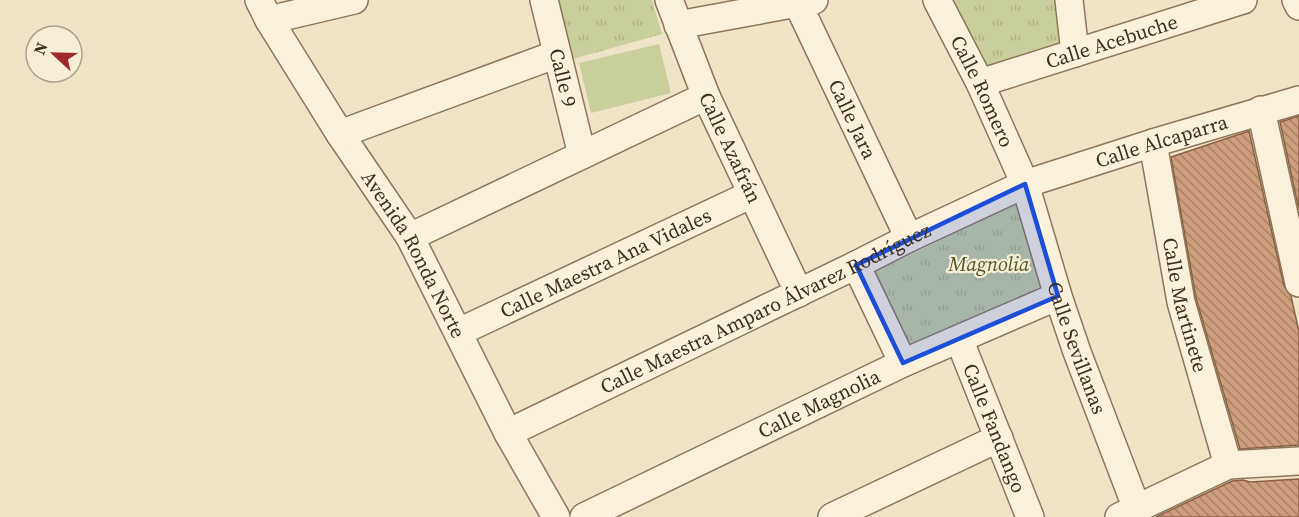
<svg xmlns="http://www.w3.org/2000/svg" width="1299" height="517" viewBox="0 0 1299 517" font-family="'Source Serif 4',serif">
<style>
.grass{fill:url(#grass-tufts)}
.pitch{fill:#c9cf9b}
.building{fill:url(#building-back-hatch);stroke:#8d5f41;stroke-width:1.5}
.lines{fill:none;stroke-linecap:round;stroke-linejoin:round}
.minor-casing{stroke:#8d765c;stroke-width:30}
.minor{stroke:#faf1dc;stroke-width:27}
.marked{fill:#1d4ed8;fill-opacity:0.2;stroke:#1d4ed8;stroke-width:4.5;stroke-linejoin:round}
.labels{text-anchor:middle;dominant-baseline:central;stroke-width:4.5;stroke-linejoin:round;paint-order:stroke}
.street-label{font-size:20px;fill:#3d2e20;stroke:#f7eed8}
.park-label{font-size:20px;font-style:italic;fill:#4d5a26;stroke:#f7eed8}
</style>
<defs>
<pattern id="grass-tufts" width="24" height="20" patternUnits="userSpaceOnUse" patternTransform="scale(1.5)"><rect width="24" height="20" fill="#c9cf9b"/><path d="M3 7l-1-3M5 7V3M7 7l1-3M15 17l-1-3M17 17v-4M19 17l1-3" fill="none" stroke="#aeb285"/></pattern>
<pattern id="building-back-hatch" width="6" height="6" patternUnits="userSpaceOnUse" patternTransform="scale(1.5)"><rect width="6" height="6" fill="#cf9f7d"/><path d="M-1 5l2 2M0 0l6 6M5-1l2 2" fill="none" stroke="#a98266"/></pattern>
</defs>
<rect width="100%" height="100%" fill="#f0e4c8"/>
<path class="grass" d="M558,0H652L662,34L573,59Z
M951,0H1055L1061,45L984,68Z
M1017,203L1040,287L910,346L875,272Z"/>
<path class="pitch" d="M659,44L671,93L591,113L579,63Z"/>
<path class="building" d="M1299,116V210L1280,122Z
M1249,131L1284,286L1291,296L1299,332V445L1240,449L1196,298L1171,157Z
M1299,479V517H1156L1232,481L1243,480L1250,482Z"/>
<g class="lines">
<g class="minor-casing">
<g id="minor">
<path id="s1" d="M259,0L269,20L340,134L410,237L508,433L556,517"/>
<path id="s2" d="M544,0L582,155"/>
<path id="s3" d="M669,0L706,96L799,293"/>
<path id="s4" d="M796,0L909,238"/>
<path id="s5" d="M937,0L980,83L1025,184L1058,296L1077,352L1137,509"/>
<path d="M1069,0L1075,53"/>
<path d="M1296,0L1299,6"/>
<path d="M269,20L354,0"/>
<path d="M678,25L814,0"/>
<path id="s6" d="M980,83L1243,0"/>
<path d="M1261,110L1299,283"/>
<path d="M340,134L557,54"/>
<path id="s7" d="M1153,143L1181,302L1228,465"/>
<path d="M410,237L706,96"/>
<path d="M856,265L903,363"/>
<path id="s8" d="M459,332L752,194"/>
<path id="s9" d="M959,339L1030,517"/>
<path id="s10" d="M508,433L856,265L909,238L1025,184L1153,143L1299,100"/>
<path id="s11" d="M584,517L903,363L1058,296"/>
<path d="M832,517L999,438"/>
<path d="M1119,517L1228,465L1299,461"/>
</g>
</g>
<use href="#minor" class="minor"/>
</g>
<path class="marked" d="M1025,184L1058,296L903,363L856,265Z"/>
<g class="labels">
<g class="street-label">
<text stroke="none"><textPath href="#s6" startOffset="138">Calle Acebuche</textPath></text>
<text stroke="none"><textPath href="#s2" startOffset="80">Calle 9</textPath></text>
<text stroke="none"><textPath href="#s5" startOffset="102">Calle Romero</textPath></text>
<text stroke="none"><textPath href="#s4" startOffset="132">Calle Jara</textPath></text>
<text stroke="none"><textPath href="#s10" startOffset="717">Calle Alcaparra</textPath></text>
<text stroke="none"><textPath href="#s3" startOffset="160">Calle Azafrán</textPath></text>
<text stroke="none"><textPath href="#s1" startOffset="298">Avenida Ronda Norte</textPath></text>
<text stroke="none"><textPath href="#s8" startOffset="162">Calle Maestra Ana Vidales</textPath></text>
<text stroke="none"><textPath href="#s7" startOffset="165">Calle Martinete</textPath></text>
<text stroke="none"><textPath href="#s10" startOffset="286">Calle Maestra Amparo Álvarez Rodríguez</textPath></text>
<text stroke="none"><textPath href="#s5" startOffset="376">Calle Sevillanas</textPath></text>
<text stroke="none"><textPath href="#s11" startOffset="261">Calle Magnolia</textPath></text>
<text stroke="none"><textPath href="#s9" startOffset="96">Calle Fandango</textPath></text>
</g>
<g class="park-label">
<text x="989" y="264">Magnolia</text>
</g>
</g>
<g transform="translate(54 54) rotate(292)"><circle r="28" fill="#f7eed8" stroke="#ada18e" stroke-width="1.5"/>
<path d="M0-4.5L10 22L0 15L-10 22Z" fill="#9e2a2b"/>
<text y="-9" font-size="16" font-weight="bold" text-anchor="middle" fill="#3d2e20">N</text>
</g>
</svg>
